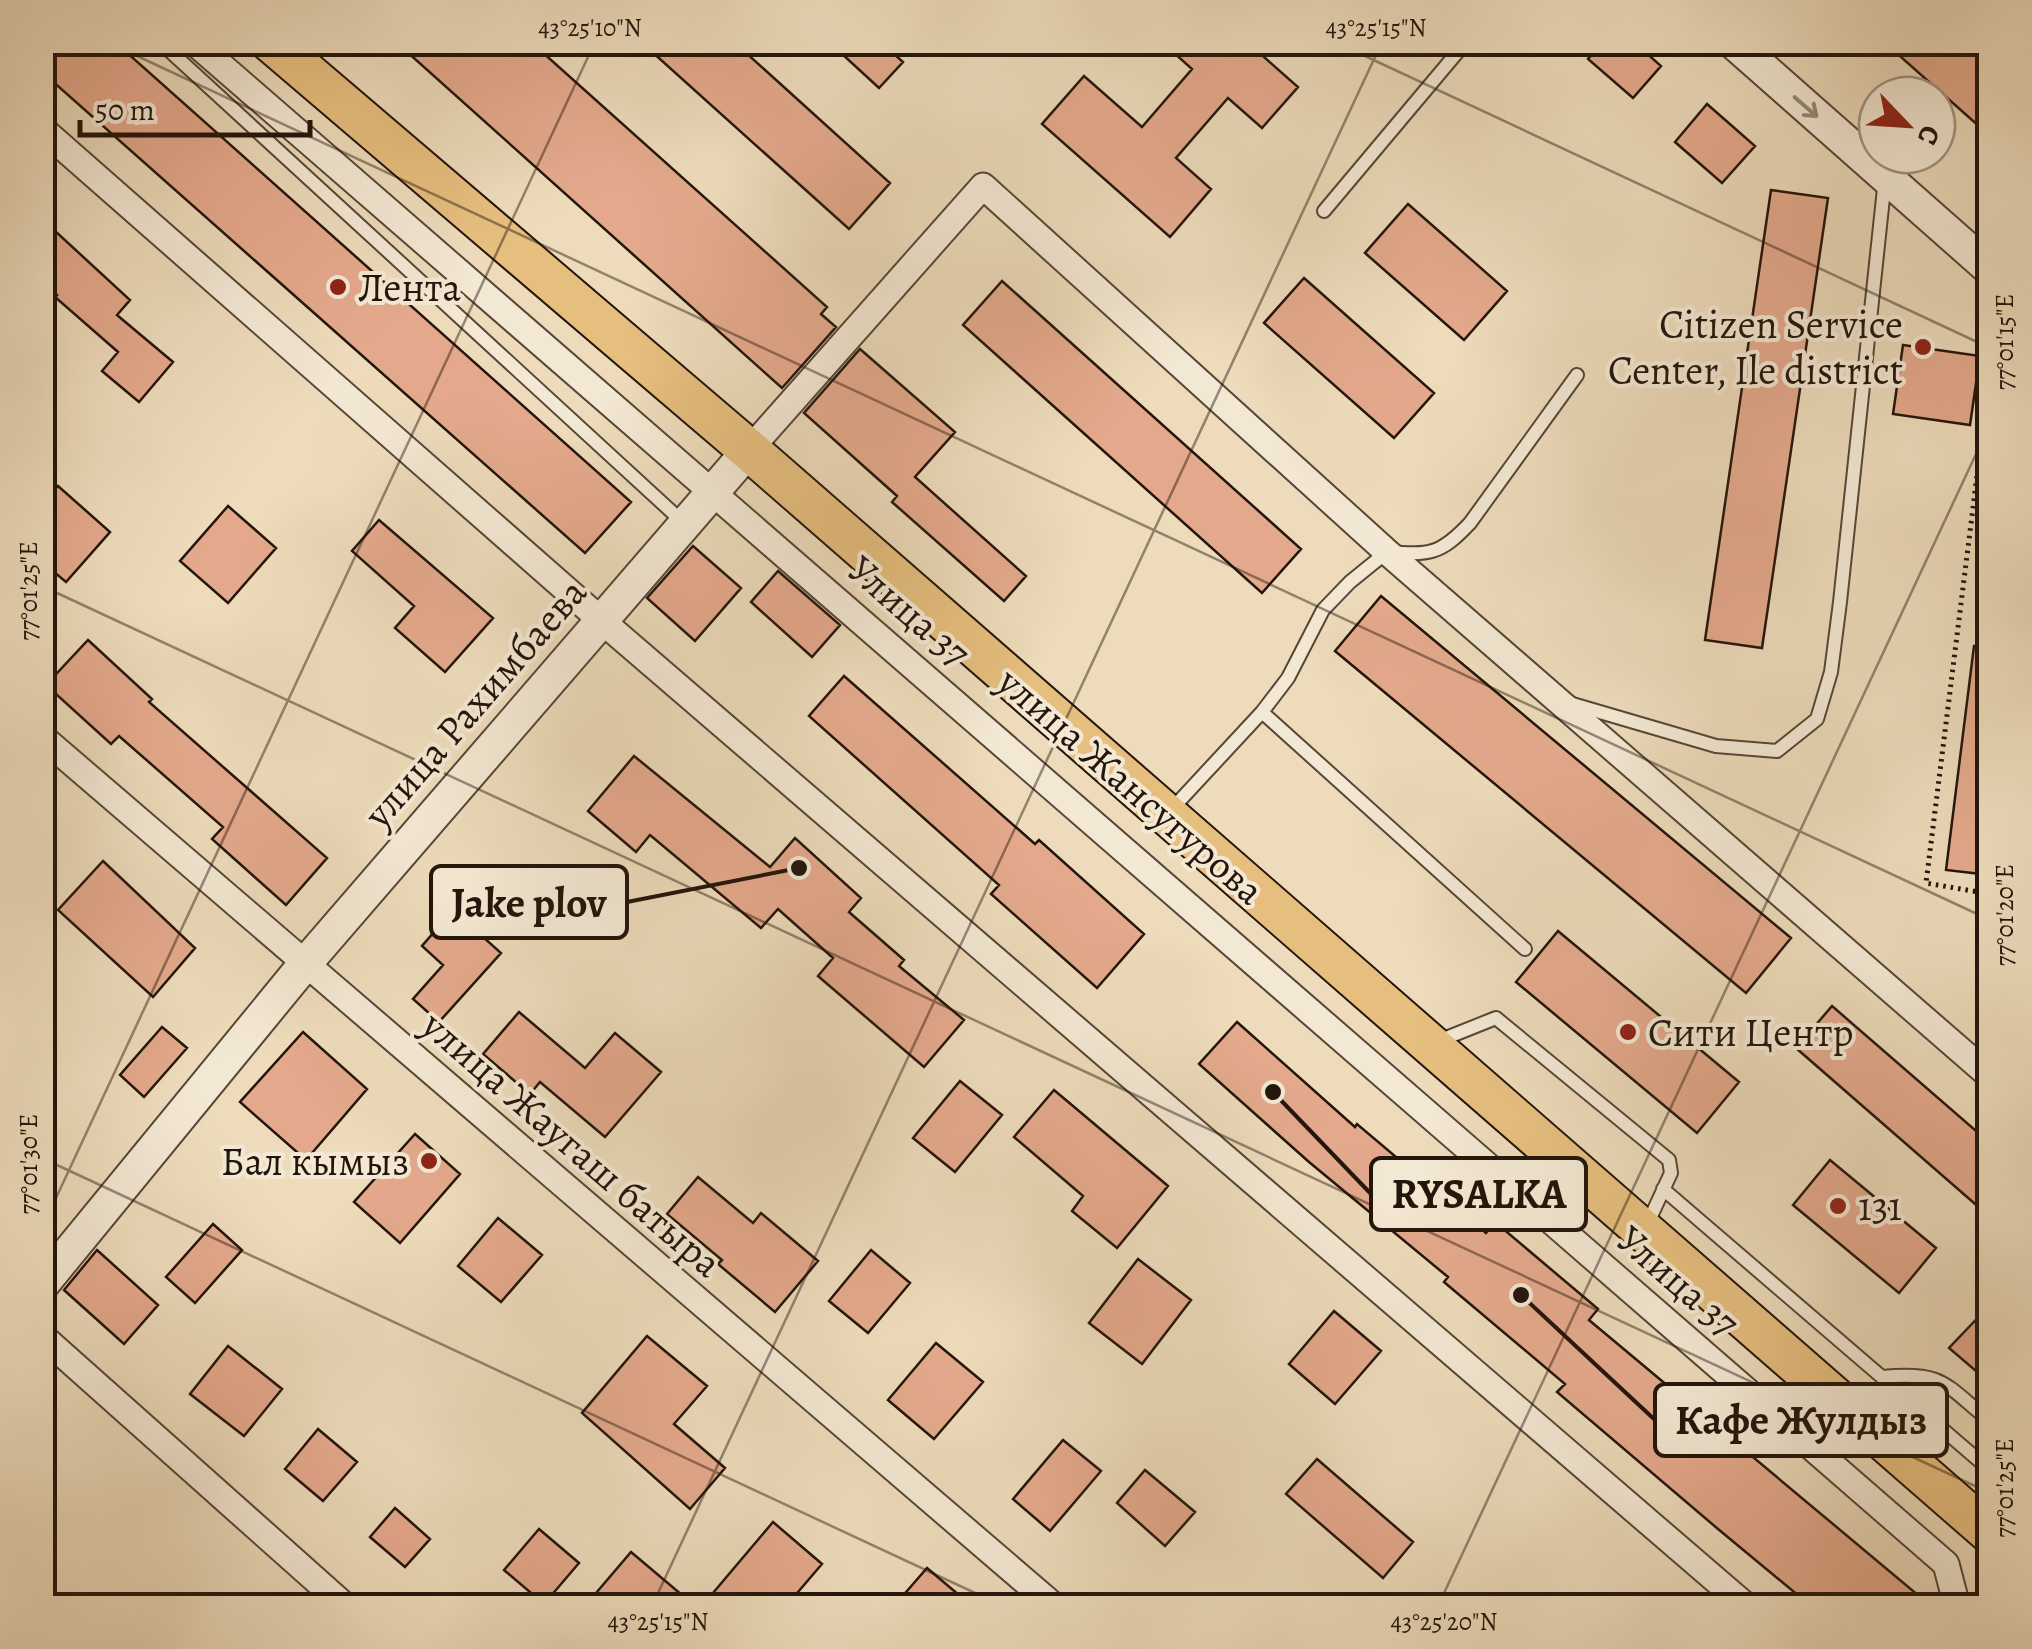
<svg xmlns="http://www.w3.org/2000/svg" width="2032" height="1649" viewBox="0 0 2032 1649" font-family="Alegreya,serif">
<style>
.building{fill:#e4a98c;stroke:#23150b;stroke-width:2.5}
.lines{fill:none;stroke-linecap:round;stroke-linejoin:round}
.service-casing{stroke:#564637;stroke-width:16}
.minor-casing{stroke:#564637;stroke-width:29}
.tertiary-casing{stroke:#564637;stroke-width:36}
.primary-casing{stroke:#23150b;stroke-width:44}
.path{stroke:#23150b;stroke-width:5;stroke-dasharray:2.5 5;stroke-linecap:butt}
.service{stroke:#f3e8d3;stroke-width:12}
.minor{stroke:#f3e8d3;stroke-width:25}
.tertiary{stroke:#f3e8d3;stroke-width:32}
.primary{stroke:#e6be7e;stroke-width:40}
.oneway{stroke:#958979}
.ticks{fill:none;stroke:#23150b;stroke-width:2.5;stroke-opacity:0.45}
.poi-dot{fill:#8f2418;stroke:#f3e8d3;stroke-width:4}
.labels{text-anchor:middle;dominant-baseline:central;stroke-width:8;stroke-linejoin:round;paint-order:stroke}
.poi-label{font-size:40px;fill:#23150b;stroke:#f3e8d3;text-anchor:start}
.street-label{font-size:40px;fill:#23150b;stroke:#f3e8d3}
.leader{fill:none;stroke:#23150b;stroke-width:4}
.callout-dot{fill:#23150b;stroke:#f3e8d3;stroke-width:4}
.callout{fill:#f3e8d3;stroke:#23150b;stroke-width:4}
.callout-label{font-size:42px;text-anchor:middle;font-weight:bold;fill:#23150b}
.neatline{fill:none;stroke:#23150b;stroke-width:4}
.ticks-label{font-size:25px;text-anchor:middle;fill:#23150b}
</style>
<rect width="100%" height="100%" fill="#eddbbb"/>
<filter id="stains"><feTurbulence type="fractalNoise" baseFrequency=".002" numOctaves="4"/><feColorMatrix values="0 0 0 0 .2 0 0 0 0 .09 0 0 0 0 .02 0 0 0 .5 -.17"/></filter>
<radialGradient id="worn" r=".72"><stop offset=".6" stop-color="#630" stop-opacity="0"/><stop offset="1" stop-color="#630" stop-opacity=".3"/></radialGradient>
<path class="building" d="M42,42H115L631,502L585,553L42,72Z
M396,42H531L827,307L821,314L836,327L782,388Z
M641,42H734L890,183L849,229Z
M829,42H881L903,62L879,88Z
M1162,42H1247L1298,87L1262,128L1228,98L1176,158L1211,189L1170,237L1042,124L1084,76L1142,127L1192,69Z
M1603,42H1634L1661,66L1633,98L1588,59Z
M1884,42H1990V136Z
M1707,104L1755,146L1722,183L1675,142Z
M1771,190L1828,198L1762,648L1705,640Z
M1408,204L1507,291L1464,340L1365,253Z
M42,219L130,300L117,315L173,362L139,402L102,371L118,352L55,297L57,295L42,282Z
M1304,278L1434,393L1394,438L1264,323Z
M1002,281L1301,549L1262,593L963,325Z
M1903,345L1980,356L1970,425L1893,414Z
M860,349L955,432L915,477L1026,576L1004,601L892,502L897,496L804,413Z
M58,486L110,532L66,582L42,562V503Z
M228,506L276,548L228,603L180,561Z
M379,520L493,618L445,672L395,628L414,606L352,551Z
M693,546L741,588L695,641L647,598Z
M778,571L840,625L812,657L751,602Z
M1381,596L1791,938L1746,993L1335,651Z
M88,640L152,699L149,702L327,858L286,905L212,839L223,827L119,736L111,744L46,685Z
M1974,646L1990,647V875L1946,870Z
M844,676L1035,844L1039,840L1144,934L1097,988L991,894L999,885L809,716Z
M634,756L770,867L795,838L861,898L849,912L904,960L899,966L964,1020L924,1067L818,976L833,958L778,909L761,928L650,835L636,852L588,811Z
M103,861L195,948L153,997L58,910Z
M453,910L501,953L439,1022L413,999L443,965L422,946Z
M1558,931L1739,1082L1697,1133L1516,982Z
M1832,1006L1990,1143V1217L1796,1048Z
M519,1012L585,1068L615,1033L661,1072L605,1137L540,1082L530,1094L483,1054Z
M1237,1022L1355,1127L1357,1124L1486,1233L1495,1222L1598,1309L1589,1320L1931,1606H1811L1718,1529L1557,1392L1565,1384L1444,1282L1448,1277L1309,1162L1199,1064Z
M162,1027L187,1048L144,1097L120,1075Z
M303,1032L367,1089L306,1160L240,1102Z
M960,1081L1002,1115L955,1172L913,1138Z
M1054,1090L1168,1186L1117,1248L1072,1211L1083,1196L1014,1137Z
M415,1134L460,1174L400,1243L354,1202Z
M1830,1160L1936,1248L1899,1293L1793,1205Z
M698,1177L753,1223L761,1213L818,1261L775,1312L718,1264L722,1260L667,1214Z
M498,1218L542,1255L501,1302L458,1266Z
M213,1224L242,1250L195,1303L166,1277Z
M97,1250L158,1305L124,1344L64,1290Z
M871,1250L910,1283L868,1333L829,1301Z
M1138,1259L1191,1300L1142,1364L1089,1323Z
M1990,1305V1383L1949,1348Z
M1334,1311L1381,1351L1335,1404L1289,1364Z
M647,1336L707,1386L674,1424L725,1468L690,1509L582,1413Z
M936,1343L983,1382L934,1439L888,1400Z
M228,1346L282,1389L244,1436L190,1394Z
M318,1429L357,1462L323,1501L285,1469Z
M1063,1440L1101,1471L1050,1531L1013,1499Z
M1317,1459L1413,1542L1383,1578L1286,1494Z
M1145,1470L1195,1512L1165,1546L1117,1503Z
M395,1508L430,1539L405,1567L370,1537Z
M773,1522L822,1564L786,1606H702Z
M539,1529L579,1563L544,1604L504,1570Z
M631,1552L695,1606H585Z
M927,1568L972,1606H894Z"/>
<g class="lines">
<g class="service-casing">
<path id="service" d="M160,42L685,524
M1324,211L1466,42
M1569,703L1716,746L1777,751L1817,719L1831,672L1840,602L1885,179
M1262,712L1525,949
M1171,810L1262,712L1288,678L1323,610L1350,582L1387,552C1430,555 1440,555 1470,523L1577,375
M1436,1042L1496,1018L1669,1160L1671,1173L1646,1227
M1663,1189L1990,1470
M1882,1377C1944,1371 1944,1384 1990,1421"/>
</g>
<g class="minor-casing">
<path id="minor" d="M194,42L1946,1564L1957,1606
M42,129L602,621L1746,1606
M749,450L983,186L1387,552L1990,1076
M42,737L1054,1606
M42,1336L345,1606"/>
</g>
<g class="tertiary-casing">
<path id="tertiary" d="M1733,42L1990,269
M42,1285L305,964L749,450"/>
</g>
<g class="primary-casing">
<path id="primary" d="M271,42L749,450L1990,1533"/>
</g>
<path class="path" d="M1990,372L1926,883L1990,894"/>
<use href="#service" class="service"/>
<use href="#minor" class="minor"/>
<use href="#tertiary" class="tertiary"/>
<use href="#primary" class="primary"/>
</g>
<defs><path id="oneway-shaft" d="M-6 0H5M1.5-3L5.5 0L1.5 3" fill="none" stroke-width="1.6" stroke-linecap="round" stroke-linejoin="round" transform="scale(2.5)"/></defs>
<use class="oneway" href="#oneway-shaft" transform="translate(1806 107) rotate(41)"/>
<path class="ticks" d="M107,42L1990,920M1335,42L1990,348M42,586L1990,1493M42,1158L1003,1606M42,1228L595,42M652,1606L1382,42M1438,1606L1990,424"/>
<g class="poi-dot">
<circle cx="338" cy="287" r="10"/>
<circle cx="1923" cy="347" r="10"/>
<circle cx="1628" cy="1032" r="10"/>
<circle cx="429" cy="1161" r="10"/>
<circle cx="1838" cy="1206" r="10"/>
</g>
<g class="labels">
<g class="poi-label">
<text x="358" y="287">Лента</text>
<text x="1903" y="324" text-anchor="end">Citizen Service<tspan x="1903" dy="46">Center, Ile district</tspan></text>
<text x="1648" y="1032">Сити Центр</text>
<text x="409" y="1161" text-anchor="end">Бал кымыз</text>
<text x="1858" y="1206">131</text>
</g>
<g class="street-label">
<text transform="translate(909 611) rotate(41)">Улица 37</text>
<text transform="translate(475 703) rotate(-49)">улица Рахимбаева</text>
<text transform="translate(1131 786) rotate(41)">улица Жансугурова</text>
<text transform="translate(572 1144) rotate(41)">улица Жаугаш батыра</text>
<text transform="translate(1678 1281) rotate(41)">Улица 37</text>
</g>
</g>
<path class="leader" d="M799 868L627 902M1273 1092L1371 1194M1521 1295L1655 1420"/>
<g class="callout-dot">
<circle cx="799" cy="868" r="10"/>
<circle cx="1273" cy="1092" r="10"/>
<circle cx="1521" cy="1295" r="10"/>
</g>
<g class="callout">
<rect x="431" y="866" width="196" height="72" rx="10"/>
<rect x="1371" y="1158" width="215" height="72" rx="10"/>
<rect x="1655" y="1384" width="292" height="72" rx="10"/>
</g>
<g class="callout-label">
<text x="529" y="917">Jake plov</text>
<text x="1479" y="1208">RYSALKA</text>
<text x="1801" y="1434">Кафе Жулдыз</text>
</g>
<rect width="2032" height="1649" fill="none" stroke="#eddbbb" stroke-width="110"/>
<g transform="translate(1907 125) rotate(115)"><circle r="48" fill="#f3e8d3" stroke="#a09483" stroke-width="2.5"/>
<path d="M0-8L18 38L0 25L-18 38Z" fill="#8f2418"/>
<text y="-15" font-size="28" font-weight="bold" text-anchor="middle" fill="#23150b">С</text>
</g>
<path d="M80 120v15h230v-15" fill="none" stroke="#23150b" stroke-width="5"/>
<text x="95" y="120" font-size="30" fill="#23150b" stroke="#f3e8d3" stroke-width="8" paint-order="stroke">50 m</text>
<rect x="55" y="55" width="1922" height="1539" class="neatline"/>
<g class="ticks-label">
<text x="590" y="36">43°25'10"N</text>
<text x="1376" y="36">43°25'15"N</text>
<text transform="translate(2004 342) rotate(-90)" y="9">77°01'15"E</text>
<text transform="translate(28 591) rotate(-90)" y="9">77°01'25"E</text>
<text transform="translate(2004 915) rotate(-90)" y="9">77°01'20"E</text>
<text transform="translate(28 1164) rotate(-90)" y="9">77°01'30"E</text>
<text transform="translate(2004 1488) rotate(-90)" y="9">77°01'25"E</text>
<text x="658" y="1630">43°25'15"N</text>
<text x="1444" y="1630">43°25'20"N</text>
</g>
<rect width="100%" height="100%" filter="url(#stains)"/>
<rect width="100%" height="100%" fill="url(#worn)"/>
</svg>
